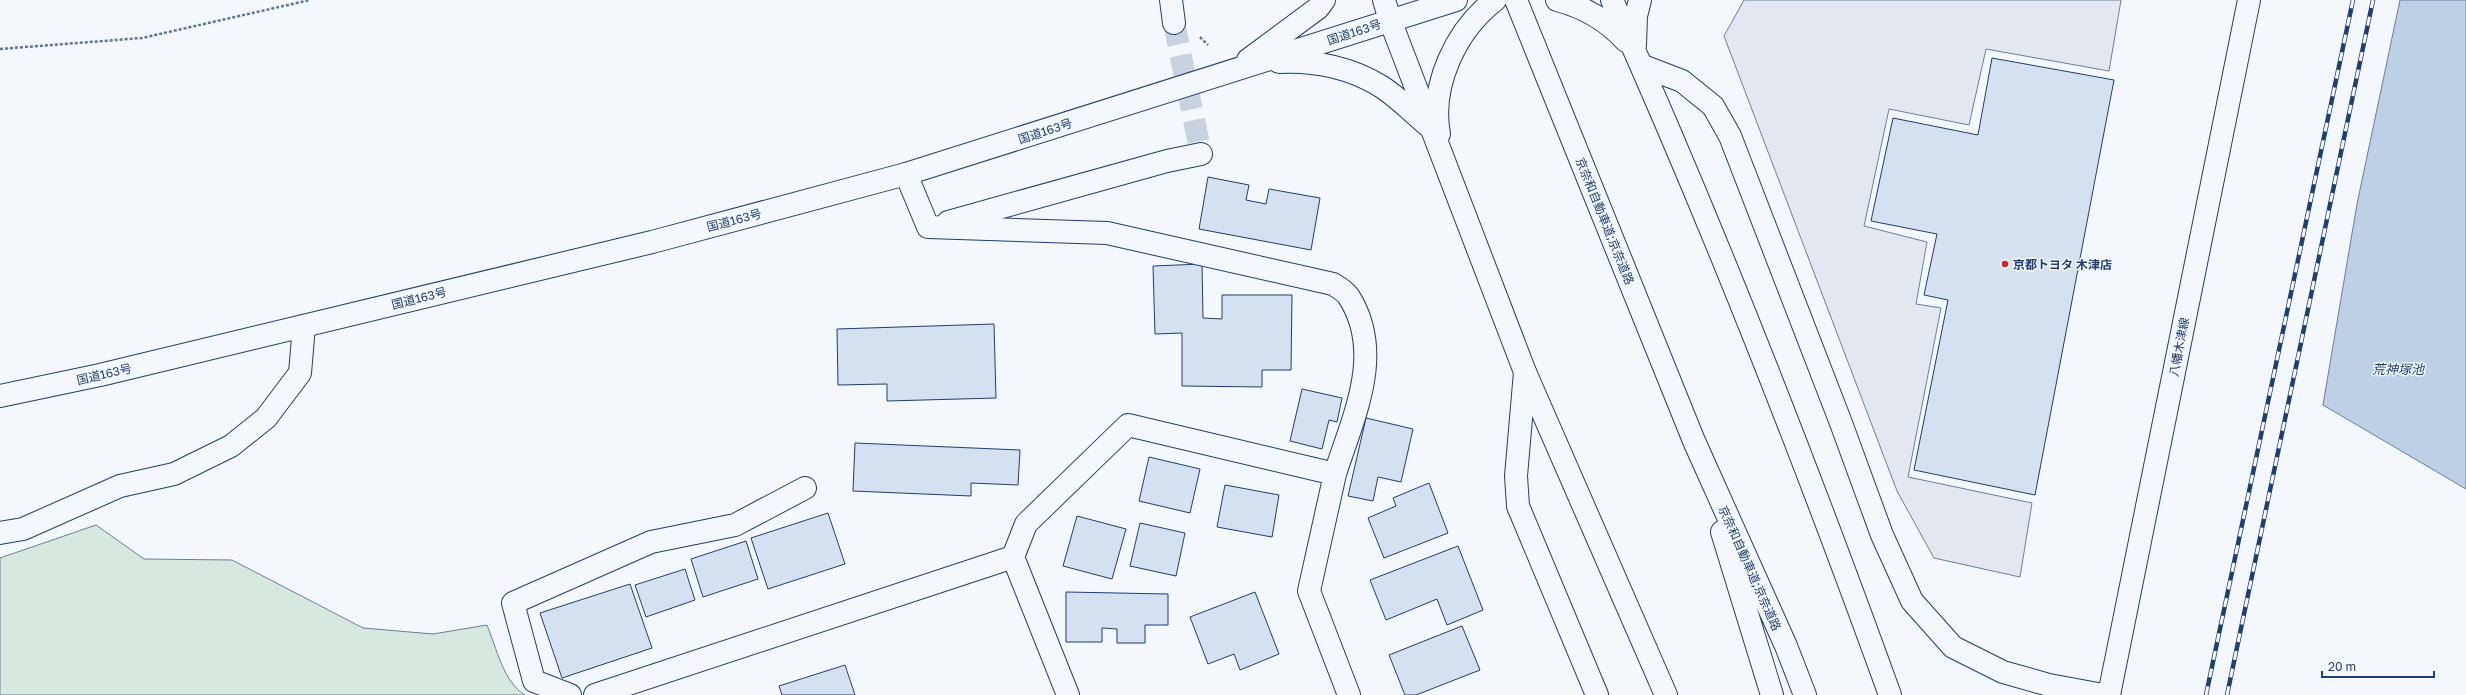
<svg xmlns="http://www.w3.org/2000/svg" width="2466" height="695" viewBox="0 0 2466 695" font-family="'Golos Text','Noto Sans JP',sans-serif">
<style>
.green{fill:#d7e8df;stroke:#687fa3}
.parking{fill:#e3e8f0;stroke:#687fa3}
.water{fill:#bed0e5;stroke:#687fa3}
.building{fill:#d5e0f0;stroke:#1d3f73}
.lines{fill:none;stroke-linecap:round;stroke-linejoin:round}
.minor-tunnel{stroke:#c9d2e0;stroke-width:22;stroke-dasharray:22 11;stroke-linecap:butt}
.minor-casing{stroke:#1d3f73;stroke-width:24}
.major-casing{stroke:#1d3f73;stroke-width:24}
.highway-casing{stroke:#1d3f73;stroke-width:24}
.path{stroke:#5e769c;stroke-width:2.5;stroke-dasharray:3 2;stroke-linecap:butt}
.minor{stroke:#f4f7fb;stroke-width:22}
.major{stroke:#f4f7fb;stroke-width:22}
.highway{stroke:#f4f7fb;stroke-width:22}
.rail-casing{stroke:#1d3f73;stroke-width:4.5}
.rail{stroke:#f4f7fb;stroke-width:3;stroke-dasharray:9;stroke-linecap:butt}
.poi-dot{fill:#c62828;stroke:#f4f7fb;stroke-width:1.5}
.labels{text-anchor:middle;dominant-baseline:central;stroke-width:3;stroke-linejoin:round;paint-order:stroke}
.street-label{font-size:12px;fill:#1d3f73;stroke:#f4f7fb}
.poi-label{font-size:12px;font-weight:bold;fill:#1d3f73;stroke:#f4f7fb;text-anchor:start}
.water-label{font-size:13px;font-style:italic;fill:#1d3f73;stroke:#f4f7fb}
</style>
<rect width="100%" height="100%" fill="#f4f7fb"/>
<path class="green" d="M96,525L144,559L232,560L363,628L433,634L487,625C496,647 504,683 525,695H0V558Z"/>
<path class="parking" d="M1744,0H2121L2109,71L1986,49L1969,125L1889,109L1864,226L1927,242L1916,304L1941,308L1908,477L2032,503L2020,577L1934,558L1897,491L1724,36Z"/>
<path class="water" d="M2400,0H2466V489L2323,405L2357,204Z"/>
<path class="building" d="M1992,58L2114,80L2035,495L1914,470L1948,300L1924,295L1937,234L1871,221L1893,118L1978,135Z
M1208,177L1249,185L1246,200L1266,204L1269,189L1320,198L1311,250L1199,229Z
M1202,264L1203,318L1222,319V295H1292L1291,370H1262V387L1182,386V333L1155,334L1153,266Z
M994,324L996,398L887,401V384L838,385L837,329Z
M1302,389L1342,398L1337,422L1329,420L1322,449L1290,441Z
M1366,418L1413,429L1401,482L1378,477L1373,501L1348,496Z
M855,443L1020,450L1018,485L971,483V496L853,491Z
M1149,457L1200,469L1190,513L1139,501Z
M1429,483L1448,533L1384,558L1368,518L1396,506L1393,498Z
M1225,485L1279,495L1272,537L1217,527Z
M828,513L845,564L768,589L751,538Z
M1077,516L1126,529L1112,579L1063,566Z
M1140,523L1185,533L1176,576L1130,566Z
M746,541L758,579L703,597L691,559Z
M1458,546L1483,610L1447,625L1437,599L1386,620L1370,580Z
M685,569L695,600L646,617L635,585Z
M630,584L652,648L562,678L540,613Z
M1066,592L1168,594V625H1145V643H1117V629L1102,628V642H1066Z
M1255,592L1279,654L1240,670L1234,654L1208,664L1190,617Z
M1462,626L1480,670L1416,695H1405L1389,655Z
M845,665L855,695H782L779,686Z"/>
<g class="lines">
<path class="minor-tunnel" d="M1174,23L1201,154"/>
<g class="minor-casing">
<path id="minor" d="M1171,0L1174,23
M1643,66L1682,81L1713,106L1730,136L1841,423L1882,535L1912,601L1953,647L2003,672L2049,685L2103,695
M906,174L928,227L1107,233L1333,284C1338,287 1346,292 1349,297C1385,354 1353,417 1335,474
M948,222L1167,161L1201,154
M1525,372L1516,476L1518,506L1597,695
M0,533L23,529L120,486L174,474L231,446L266,418L300,373L304,326
M570,695L534,681L513,603L651,542L735,525L805,488
M595,695L1013,557
M1068,695L1013,557L1026,524L1128,425L1335,474L1309,591L1349,695"/>
</g>
<g class="major-casing">
<path id="major" d="M2109,695L2249,0"/>
</g>
<g class="highway-casing">
<path id="highway" d="M1384,0L1390,20L1525,372L1666,695
M1516,0L1694,441L1786,646L1805,695
M1557,0C1584,7 1606,19 1626,41
M1612,0C1714,227 1805,460 1890,695
M1635,45L1636,16L1640,0
M1248,60L1318,8L1324,0
M1279,62C1315,60 1352,68 1382,87C1399,98 1414,114 1430,127
M1439,134C1430,85 1456,30 1495,0
M0,396L100,375L652,242L906,174L1456,0
M1722,532L1772,695"/>
</g>
<path class="path" d="M1200,37L1208,45
M0,49L142,38L310,0"/>
<use href="#minor" class="minor"/>
<use href="#major" class="major"/>
<use href="#highway" class="highway"/>
<g class="rail-casing">
<path id="rail" d="M2206,695L2353,0
M2227,695L2373,0"/>
</g>
<use href="#rail" class="rail"/>
</g>
<circle class="poi-dot" cx="2005" cy="264" r="4"/>
<g class="labels">
<g class="street-label">
<text transform="translate(1354 32) rotate(-18)">国道163号</text>
<text transform="translate(1045 131) rotate(-18)">国道163号</text>
<text transform="translate(734 220) rotate(-15)">国道163号</text>
<text transform="translate(1605 221) rotate(68)">京奈和自動車道;京奈道路</text>
<text transform="translate(419 298) rotate(-14)">国道163号</text>
<text transform="translate(2179 347) rotate(-79)">八幡木津線</text>
<text transform="translate(104 374) rotate(-13)">国道163号</text>
<text transform="translate(1750 568) rotate(66)">京奈和自動車道;京奈道路</text>
</g>
<g class="poi-label">
<text x="2013" y="264">京都トヨタ 木津店</text>
</g>
<g class="water-label">
<text x="2398" y="369">荒神塚池</text>
</g>
</g>
<path d="M2322 671v6h112v-6" fill="none" stroke="#1d3f73" stroke-width="2"/>
<text x="2328" y="671" font-size="12" fill="#1d3f73" stroke="#f4f7fb" stroke-width="3" paint-order="stroke">20 m</text>
</svg>
